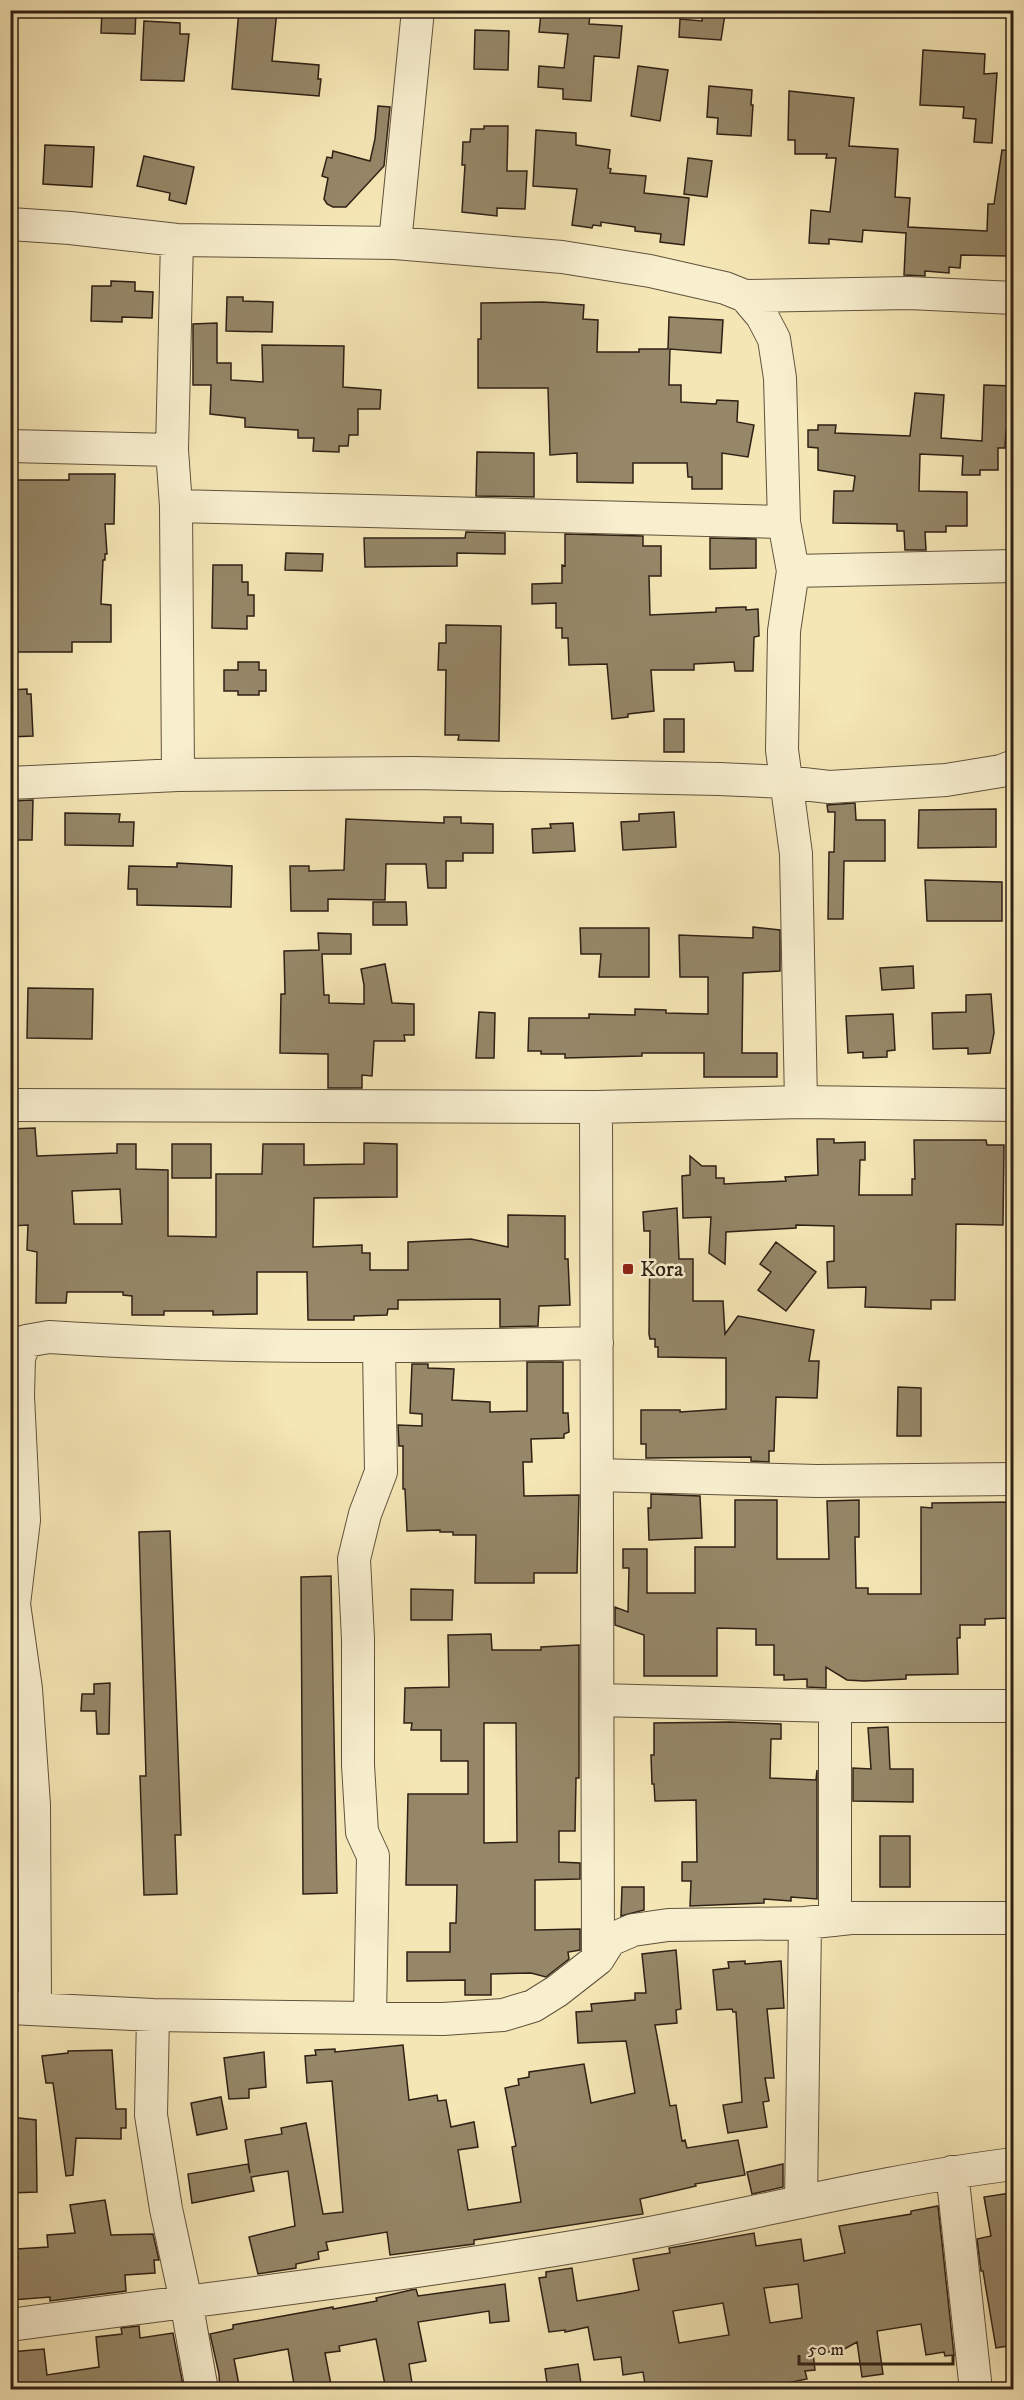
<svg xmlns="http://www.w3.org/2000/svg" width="1024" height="2400" viewBox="0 0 1024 2400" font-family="'IM FELL DW Pica',serif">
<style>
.building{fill:#958768;stroke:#2e2115;stroke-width:1.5;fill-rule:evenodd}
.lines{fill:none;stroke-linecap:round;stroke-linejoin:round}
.minor-casing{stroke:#60523d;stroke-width:34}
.minor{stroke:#f8efcf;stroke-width:32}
.poi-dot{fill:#8f2418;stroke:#f8efcf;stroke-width:2}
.labels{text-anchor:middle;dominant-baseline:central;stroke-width:5;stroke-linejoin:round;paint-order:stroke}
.poi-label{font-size:22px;fill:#2e2115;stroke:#f8efcf;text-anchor:start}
</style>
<rect width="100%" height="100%" fill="#f5e6b5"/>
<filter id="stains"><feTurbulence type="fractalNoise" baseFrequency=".00333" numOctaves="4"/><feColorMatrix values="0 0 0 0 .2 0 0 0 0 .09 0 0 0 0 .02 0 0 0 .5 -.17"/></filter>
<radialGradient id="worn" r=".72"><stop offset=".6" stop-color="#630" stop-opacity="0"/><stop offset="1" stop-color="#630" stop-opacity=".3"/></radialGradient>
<path class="building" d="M102,10H136L135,34L101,33Z
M239,10H277L272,61L319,65L318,79H321L319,96L232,89Z
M702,12L725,14L721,40L679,37L680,19L702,21Z
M571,13L590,14L589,24L622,26L619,58L594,56L591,101L563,99V89L538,87L539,66L564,68L568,34L539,32L541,14L571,15Z
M144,21L180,23V34H189L184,81L141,80Z
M475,30L509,31L508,70L474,69Z
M923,50L985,54L984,74L997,73L992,143L974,142L976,119L963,118L964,107L920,105Z
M638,66L668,70L660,121L631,116Z
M709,86L752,90L751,105H753L751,136L717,134L718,118L707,117Z
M789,91L854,98L849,146L898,149L895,197L910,198L908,227L987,231L988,204H994L1002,150L1013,151L1014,195H1011L1010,234H1014V252H1008V256L961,255L960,268L949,267V273L925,271V276L904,275L906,233L863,230L862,242L829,239V244L809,243L811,210L830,212L836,158H826L827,154H795V140H788Z
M378,106L390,107L384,166L346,207H333L327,204L324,199L328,178L322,176L327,157L332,158L333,151L370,161L375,139Z
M484,126H508L507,171H527L525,209L497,208V216L462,212L465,165H462L463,142H470L471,129H484Z
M536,130L576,133V145L610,150L608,168L611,169L610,173L646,176L644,193L689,198L684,245L660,242L661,234L635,231V227L601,222V226L593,225L592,228L572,225L577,189L533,186Z
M45,145L94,147L92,187L43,184Z
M144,156L194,167L186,204L169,200L170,193L137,186Z
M688,158L712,161L707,197L684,194Z
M111,281L135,282V291L153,292L152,318L122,317V322L91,321L92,286H111Z
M227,297H243V301L273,302L272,332L226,331Z
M543,302L584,305L583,319L598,320L597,352H639V349H668L669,317L723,320L721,353L670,349L669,385H681V402L716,404L717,400L738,401L737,422L754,425L748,457L722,453V489H692V477H688L687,463H633V483L577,482V453L550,455L548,388H478V339H481V303Z
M217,323V363H231V380L263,382L262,345L344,346L343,387L381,390L380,409H358V435H349L348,446H339V452L313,451L314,438H298V430L245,427V418L210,414L211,385H193V324Z
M984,385L1014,386V430H1006L1005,448H998V470H980V475H962L963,456L920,454L919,491L967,492V526H946V532H925L926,550H905L904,531H897V524L833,523L834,491H853L855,476L818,470V448L808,447V430H818V425H836L835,433L910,436L915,393L944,395L941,438L982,441Z
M477,452L534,453V497L476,496Z
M69,474H115L114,524H105L107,554H105V560H103L101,604L111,605V642H72V652H10V480H69Z
M466,532L505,533V554L457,553V566L365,567L364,538H465Z
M565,534L643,536V546H661V576H649L650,615L716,612V608L741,607H746V610L758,609L759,636L754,637L753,671H735L734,662L694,664V670H651L654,711L628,714V717L612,719L607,664L569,665L568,638H562V628H556V603L532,604V584L562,583V565L565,566Z
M710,538L756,539V568L710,569Z
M286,553L323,554L322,571L285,570Z
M213,565H242V582H248V595H254V616H247V629L212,628Z
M446,625L501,626L499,741L458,740L459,735H445L446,670H438L439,643H446Z
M238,662H259V670H266V691H259V695H238V691H224V670H238Z
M27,689V694H31L33,736L10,737V690Z
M664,719H684V752H664Z
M33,800L32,840H10V801Z
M855,803L856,820H885V861H844L843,919H828L829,852H834L835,812H828L827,805Z
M996,809V847L918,848L919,810Z
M674,812L676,847L623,850L621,822L639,821V814Z
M65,813L120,814L119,822H134L133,846L65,845Z
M444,817H461V823L493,824V853H463V861H446V888H428L426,864H386L385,900L328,899V911H291L290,866H309V871L344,870L346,819L444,823Z
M573,823L575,851L533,853L532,829L551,828L550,824Z
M177,863L232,866L231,907L137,905V889H128L129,866L177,867Z
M925,880L1002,882V921H927Z
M373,902H406L407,925H373Z
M753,927L780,930V971L743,973L742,1053H777V1077H704V1053H642V1056L565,1058V1054H541V1051H528L529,1018H589V1014L635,1015V1009L666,1010V1013L708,1014V977H680L679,935L753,938Z
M580,928H649V977H599L601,954H581Z
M318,933L351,934V954H322L324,995H329V1003L364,1004V985L361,969L385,964L392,1003L414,1004V1035H404L405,1041H374L372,1076L362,1075V1088H328V1054L280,1053L281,994H285L284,951L319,950Z
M913,966L914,988L882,990L880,968Z
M28,988L93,989L92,1039L27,1038Z
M991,994L994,1033L990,1053L968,1054V1048L933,1049L932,1013L966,1012V995Z
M479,1012L495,1013L494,1058H476Z
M893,1014L895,1050L887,1051V1057L863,1058V1052L848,1053L846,1016Z
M35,1128L37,1156L117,1153V1144H136V1169L168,1170V1236L216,1237V1174H262L263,1144H304V1165L364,1164V1143L397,1144V1197L314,1198L313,1247L362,1245V1253H370V1270H408V1242L471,1239L508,1247V1215L565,1216V1259H568L570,1305L539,1306L538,1326L500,1327V1299L398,1300V1309H388L387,1315L354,1316V1320H308L307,1272H257V1314L213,1315V1311H164V1315H132V1296L123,1295V1292H67L66,1303H36L37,1252L27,1250L28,1225L10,1226V1129ZM120,1189L122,1224H74L72,1191Z
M817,1139H834V1143L865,1142V1160H860L859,1195H912V1179H915L914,1140H986L987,1145H1004L1003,1225L956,1224L955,1300H931V1309L865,1307L866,1287L828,1288L827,1262L834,1261V1226L796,1225V1228L726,1232L725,1264L709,1253L711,1217L683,1218L682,1176L690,1175V1156L702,1166H716V1178H724V1184L786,1181L785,1177L818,1175Z
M172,1144H211V1178H172Z
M677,1208L679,1259H693V1301H723L725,1334L738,1316L814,1330L809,1361H819L817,1398L776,1397L774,1451H769V1462L751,1461V1457L646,1458V1444H641V1410H680V1412L726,1409V1358L658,1357V1347H655V1339H650L649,1334L650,1231H644L643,1212Z
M776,1242L816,1272L786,1311L758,1290L771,1272L760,1264Z
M527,1362H563V1413H568L569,1432L564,1434V1438L531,1439L532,1462H523L524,1496L579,1495L577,1573H534V1583H475L476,1535H453V1532H440V1530L407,1531L405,1489H403V1446H399L398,1425L422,1426V1414L410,1413L412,1364H428V1368L454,1369L452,1400L490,1402V1412L527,1411Z
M898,1387L921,1388V1436H897Z
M651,1494L700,1496L702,1538L649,1540L648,1508H651Z
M735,1500H777V1559H829L827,1501L859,1500V1537H855L856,1588H868V1594H921V1507L932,1508V1503L1014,1502V1576H1008V1618L985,1619V1625H960V1638H957L958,1674L906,1675V1679L864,1681L847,1680L826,1667V1688L807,1687V1679L784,1680V1675H774V1645H756V1629L717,1628V1676H644V1635L615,1625V1607L628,1612L629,1568H623V1549H647V1593H695V1547H735Z
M170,1531L181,1835H175L177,1894L144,1895L140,1776H146L139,1532Z
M331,1576L337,1893L303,1894L301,1577Z
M411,1589L453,1590L452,1620H411Z
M491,1634L492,1650H541V1647L579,1645V1778H576L575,1831H559V1862L580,1863V1879L535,1880V1930L580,1929V1950L568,1952L569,1959L546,1977L531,1973L491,1974V1995H465V1980L407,1981V1952H450V1923H456L457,1885H406L408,1794H468V1761H441V1730H411L412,1723H404L405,1688L449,1687L448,1635ZM484,1723H516L517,1842L484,1843Z
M110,1683L109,1734H97L96,1711H81L82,1694H94V1684Z
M730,1722L781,1724V1739H771L770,1778L816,1780L817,1770V1899L791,1897V1901L764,1899V1903L690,1906L691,1881H682V1862H697L696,1800L655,1801L654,1784H652L651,1755H654V1723Z
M888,1727L890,1769H913V1802L853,1801V1768L871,1769L868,1728Z
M880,1836H910V1887H880Z
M622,1887H644V1910L621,1916Z
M676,1950L681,2009L676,2010L677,2023L655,2025L670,2106L676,2105L682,2141L685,2140L687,2148L738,2140L745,2175L695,2184L696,2186L640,2199L643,2214L474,2240V2244L390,2255L387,2232L326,2242L328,2250L318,2252L319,2259L296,2264V2268L258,2274L249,2237L295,2226L288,2171L251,2177L254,2191L192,2203L188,2174L248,2164L250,2173L245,2140L282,2134L281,2128L306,2123L323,2214L343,2212L332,2081L307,2083L305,2056L316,2055L315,2050L335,2049V2052L403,2045L409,2100L437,2095L438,2101L446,2100L451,2127L474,2122L478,2147L458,2150L468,2210L521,2202L512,2147L516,2146L505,2088L519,2085L518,2079L529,2077V2072L584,2064L591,2103L635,2093L626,2041L578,2043L576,2012L592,2011L591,2004L635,2000V1993H646L642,1954Z
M745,1961V1964L781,1961L784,2008L767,2009L774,2078H765L769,2101L763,2102L767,2127L728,2133L723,2105L742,2102L736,2012H733L732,2009L717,2010L713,1970L729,1968L728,1962Z
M112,2050L116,2109H126V2128H121V2139L76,2138L73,2175L66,2176L53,2083H46L42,2056L68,2053V2051Z
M264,2052L266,2087L249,2089V2098L229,2099L224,2058Z
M221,2097L227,2129L197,2135L191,2103Z
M10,2117L36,2120L37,2192L10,2193Z
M783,2164V2187L752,2194L747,2172Z
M1010,2193L1014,2211V2345L996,2348L983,2271H981L977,2239L991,2236L984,2197Z
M105,2200L111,2235L153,2234L159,2260H154L155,2273L125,2275L126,2291L50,2301V2297L12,2300L10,2259H18L17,2249L48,2247L47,2235L75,2233L70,2205Z
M938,2206L954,2355L945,2356L944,2352L926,2355L921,2324L877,2331L883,2374L862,2377L857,2342L839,2352H813L815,2370L805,2371L807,2379L752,2390H646L643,2372L623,2375L621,2357L594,2360L588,2327L565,2332V2330L549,2332L539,2278L546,2277V2272L572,2268L577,2301L624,2293L639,2290L633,2259L670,2253L669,2248L754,2233L756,2246L801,2239L804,2261L845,2253L839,2226L911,2214V2211ZM798,2284L802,2318L770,2323L764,2288ZM723,2303L729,2335L679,2343L673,2311Z
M505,2284L509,2321L490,2323L489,2311L418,2322L426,2361L409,2364L413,2390H386L376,2339L339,2346L340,2351L325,2353L332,2390H295L288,2349L234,2359L240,2390H220L219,2374L210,2334L233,2329V2325L333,2307V2309L377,2301L376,2298L411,2290L416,2289L418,2296Z
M139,2326L140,2338L173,2333L184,2390H10V2352L44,2349L47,2375L99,2367L96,2337L122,2334L121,2328Z
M578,2364L582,2390H548L545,2369Z"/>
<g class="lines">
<g class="minor-casing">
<path id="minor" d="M10,224L70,228L177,240L395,243L562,257L650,271L725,288L745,296L762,316L774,339L780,378L784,522L793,571L784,631L782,750L796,854L801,1102
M177,240L172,450L176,506L178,775
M395,243L418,10
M745,296L909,293L1014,298
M10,446L172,450
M176,506L784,522
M793,571L1014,566
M10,783L178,775L414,773L719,779L786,782L829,787L946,780L1001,771L1014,766
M10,1105L596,1107L801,1102L1014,1105
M596,1107L598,1959
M597,1475L817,1481L1014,1479
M598,1700L835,1706H1014
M835,1706V1920
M10,2008L153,2015L443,2019L503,2015L533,2006L557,1991L598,1959L610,1940L633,1930L668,1925L805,1923L851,1918H1014
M35,2008L34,1805L26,1689L14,1604L24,1520L18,1396L19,1357L26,1341L49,1337C232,1349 414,1347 597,1343
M153,2015L151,2115L166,2209L186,2301L202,2390
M370,2017L373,1856L362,1832L358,1765V1639L354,1559L365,1514L381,1472L379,1348
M952,2172L976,2390
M801,2202L805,1923
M10,2325C208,2298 406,2276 602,2242C740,2218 875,2181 1014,2164"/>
</g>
<use href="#minor" class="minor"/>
</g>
<rect class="poi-dot" x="622" y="1263" width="12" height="12" rx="3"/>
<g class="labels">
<g class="poi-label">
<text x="640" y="1269">Kora</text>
</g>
</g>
<rect width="1024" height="2400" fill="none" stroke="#f5e6b5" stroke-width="36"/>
<rect x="12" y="12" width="1000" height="2376" fill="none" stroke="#2e2115" stroke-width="3"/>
<rect x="18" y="18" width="988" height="2364" fill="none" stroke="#2e2115" stroke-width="1.5"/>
<path d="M799 2355v9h154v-9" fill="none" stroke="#2e2115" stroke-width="3"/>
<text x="808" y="2355" font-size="18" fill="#2e2115" stroke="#f8efcf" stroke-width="4.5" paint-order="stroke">50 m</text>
<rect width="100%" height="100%" filter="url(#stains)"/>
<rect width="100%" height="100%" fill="url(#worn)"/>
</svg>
